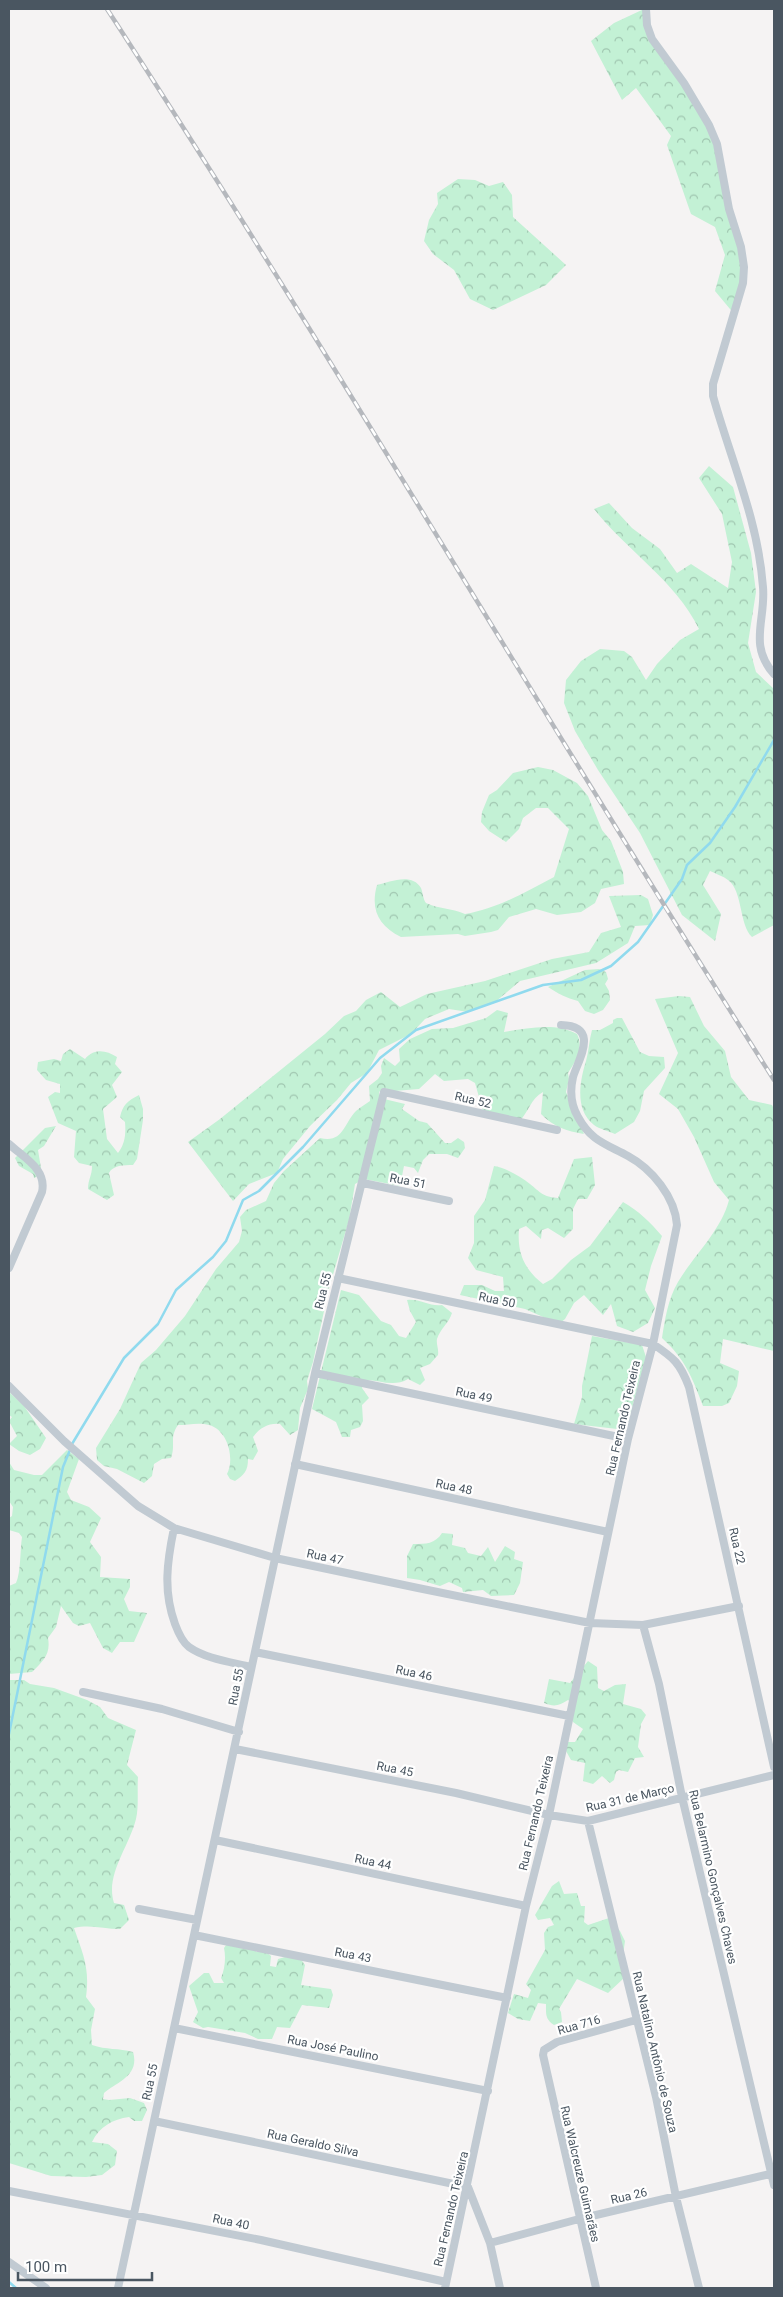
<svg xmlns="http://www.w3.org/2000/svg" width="783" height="2297" viewBox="0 0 783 2297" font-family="Roboto,sans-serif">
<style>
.forest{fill:url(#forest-crowns)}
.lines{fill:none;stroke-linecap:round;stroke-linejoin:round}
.stream{stroke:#90daee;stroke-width:2.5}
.street{stroke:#c1cad2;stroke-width:8}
.rail-casing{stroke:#b5b8bd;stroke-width:4.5}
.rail{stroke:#fff;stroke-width:2.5;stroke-dasharray:8;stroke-linecap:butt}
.labels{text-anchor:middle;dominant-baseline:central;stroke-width:4.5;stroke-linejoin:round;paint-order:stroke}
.street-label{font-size:12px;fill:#4a5661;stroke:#fff}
</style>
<defs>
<pattern id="forest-crowns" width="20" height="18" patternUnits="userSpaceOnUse" patternTransform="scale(1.25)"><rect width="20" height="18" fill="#c3f1d5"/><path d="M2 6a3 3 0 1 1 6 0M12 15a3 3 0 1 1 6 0" fill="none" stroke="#a0c6b0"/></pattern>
</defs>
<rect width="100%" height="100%" fill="#f5f3f3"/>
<path class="forest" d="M644,9L647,25L709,125L744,267L735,315L715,291L725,255L715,227L691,214L667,145L671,136L636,88L622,100L591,41L614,23Z
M458,179L475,180L489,186L503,182L512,195L513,217L566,265L546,285L493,310L470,299L454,270L433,254L424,241L429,220L438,204L437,193Z
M709,466L733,487L751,553L756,592L748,643L756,672L774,689V925L752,937C739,925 743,891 728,880C723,876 716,874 710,871L703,885L721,914L715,941L682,915L640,833L598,770L575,731L564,703L566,680L581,661L600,649L624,651L632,657L646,680L657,664L680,640L699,629C675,580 627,551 594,509L609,503L632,528L660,549L677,573L691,564L728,588L732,562L722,514L699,478Z
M538,767L553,770L577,783L588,796L602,830L611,841L623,872L624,884L601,889L595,903L581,912L557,915L536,909L509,917L498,930L491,932L465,936L458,934L401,937C379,926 370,910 377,885C389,882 412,872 421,888C423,893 423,899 426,903C439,909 451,908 465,914C496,909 526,892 554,877L569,829L548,808H536L523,818L519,829L506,842L489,831L481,822L482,812L489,795L497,790L513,773Z
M641,895L648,899L653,915L650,925L635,926L628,943L596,963L520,981L494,1003L468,1012L449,1009L425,1019L411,1034L379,1050L367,1073L351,1083L337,1100L310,1126L283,1159L277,1173L249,1184L233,1201L188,1142L220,1119L325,1034L344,1016L356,1011L366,1000L381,992L400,1007L427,994L485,981L552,959L589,952L601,933L621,927L609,896Z
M599,969L606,972L608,979L605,984L609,991L610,1000L603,1010L594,1014L585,1011L578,1001C566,998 559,994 548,987L585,970Z
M679,996L690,997L704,1026L725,1051L731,1077L749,1100L772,1105L774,1109V1351L723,1339L720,1363L739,1371L737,1386L729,1403L722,1406H703C692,1377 685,1359 662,1338C665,1319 668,1299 678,1282C694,1255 721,1231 729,1200L714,1182L694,1137L678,1109L659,1094L678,1053L655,999Z
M497,1010L508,1013L504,1032C527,1028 556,1022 577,1034C584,1048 576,1061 568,1073L569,1079L566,1092L584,1134C566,1131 554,1127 541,1114L543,1092C531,1098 528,1113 519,1122L483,1111L475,1083L468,1079L444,1081L435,1074L419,1089L394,1091L384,1088L379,1092L380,1098L405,1104L402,1109L419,1121L427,1123L445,1143H451L458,1138L464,1142L465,1148L458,1158L447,1154H429L423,1160L418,1173L414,1168L404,1166L400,1186L364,1179L355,1184L349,1220L329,1288L313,1362L307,1381L308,1389L300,1408L298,1430L290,1435L280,1424C268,1423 260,1428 253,1437L258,1451L253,1460L248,1459C248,1471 244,1475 235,1481L230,1479L227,1474C235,1459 228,1430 209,1425C199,1422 188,1425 178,1425C169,1438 176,1444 171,1458L162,1459L154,1464L152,1476L144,1483L117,1469L104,1466L97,1460L96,1448L120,1409L141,1363L156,1350L185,1316L216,1269L239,1242L242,1231L240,1217L246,1210L266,1201L274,1183L284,1171L320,1138C343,1144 344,1123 356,1111C360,1107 366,1104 370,1101L369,1086L378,1079L382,1073L381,1066L384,1058L395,1066L400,1061L399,1049L410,1039L432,1029L453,1028L486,1018Z
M617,1018H622L640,1052L649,1056L664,1057L665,1068L644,1091L640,1111L634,1122L615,1134C609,1131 599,1129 594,1125C574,1110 580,1080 586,1061C589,1051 589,1040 592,1030H600L613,1023V1020Z
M70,1049L85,1059C94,1048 106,1050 117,1057L115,1064L122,1072L112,1085L117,1097L103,1109L107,1139L118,1153C125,1144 126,1134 125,1122L120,1117C123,1105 127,1101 139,1095L143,1109V1120L137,1159L133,1165C124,1165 113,1165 109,1173L114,1195L107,1200L88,1189C88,1179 92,1176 92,1166L79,1163L74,1157L76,1131L58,1123L48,1097L55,1092L60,1093V1084L46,1080L37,1070L38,1062L54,1059L61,1061L63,1054Z
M56,1126L44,1146L38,1150L42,1174L34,1178L33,1174L19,1166L15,1158L45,1128Z
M592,1157L595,1185L587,1199H578L573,1209V1229L564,1238L548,1228L542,1230L541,1239L526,1226L519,1229C517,1253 524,1269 543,1284L552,1279L571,1260L590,1246L623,1202C639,1211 650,1222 662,1236L651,1266L645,1290L655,1308L648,1323L633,1332L617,1326L611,1304L603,1315L584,1295L574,1303L565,1319L559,1324L525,1309L460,1295L464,1285H482L495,1291H504L503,1277L476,1270L468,1258L474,1243V1216L485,1200L494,1166C506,1168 520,1176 530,1184C540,1192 543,1197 558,1198L574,1159Z
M341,1290L359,1295L381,1321L391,1325L399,1336L406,1338L416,1322L410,1311L407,1300C419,1298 430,1307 442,1305L452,1313C449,1323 440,1329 437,1339C436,1344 439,1349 438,1355L430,1364L420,1368L425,1380L420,1385L408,1379C393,1388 378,1379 363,1380L362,1388L369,1398L362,1405L363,1421L360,1427L351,1430L350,1437H342L336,1422L312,1409Z
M592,1336L642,1345L646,1357L626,1430L574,1424L582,1397V1386Z
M9,1392L24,1406L46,1438L40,1449L30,1455L19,1451L9,1444L17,1436L9,1421L12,1417L9,1415Z
M67,1450L79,1459L67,1492L71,1500L89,1507L101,1518L90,1542L101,1557L100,1577L130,1579V1587L124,1599L129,1611L147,1613L134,1642H120L112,1653L103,1648L90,1623L79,1626L73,1623L61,1606L56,1627L48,1638C51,1654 43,1661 32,1672L9,1674V1586L16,1583C21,1572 20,1550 22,1537L19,1533L9,1530V1518L12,1516L13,1507L9,1501V1462L14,1470L34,1475H42Z
M442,1533L453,1534L452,1545L465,1548L468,1553L481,1556L488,1547L495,1562L505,1546L515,1552L514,1559L523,1562L520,1583L514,1595L491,1596L483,1590L463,1592L462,1588L449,1582L440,1586L420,1580L407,1578V1556L413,1544C426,1544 435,1544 442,1533Z
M588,1661L597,1667L598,1688L604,1691L615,1685L626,1684L623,1704L641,1709L646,1715L641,1724L638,1747L644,1757L635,1758L628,1772L619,1770L616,1772L614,1780L610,1783L602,1776L593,1784L583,1781L585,1763L571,1760L566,1751L567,1742H575L583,1729L573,1722V1704L568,1700C559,1706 554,1707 544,1703L549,1679L570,1683Z
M9,1680H24L30,1684L54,1688L87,1700L100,1707L108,1718L136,1730L127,1765L138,1777C137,1790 139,1806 136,1819C129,1847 105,1875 114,1903L124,1905L129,1920L120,1929C104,1929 90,1924 74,1928C83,1954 90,1968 86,1997L95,2009L91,2030L92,2045C106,2050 119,2048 133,2052C140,2076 117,2082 104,2093L103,2099L109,2100L130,2098L144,2103L147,2110L142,2121H134L129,2117C113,2119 99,2127 92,2142L108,2144L117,2151L115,2165L102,2175L86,2177L51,2176L9,2163Z
M559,1881L564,1894L577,1893L581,1906H585L584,1922L588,1925L609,1918L620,1931L625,1941L623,1955L624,1978L608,1993L577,1979L559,2009L561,2012L562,2022L554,2025C545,2019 546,2014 546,2004L538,2003L530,2021L518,2019L508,2013L514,1994L528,1998L531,1990L526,1984L545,1950L544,1933L548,1927L554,1925L550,1918L538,1920L535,1915L552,1886Z
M253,1944L256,1952H266L271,1956L270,1966L276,1967L278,1959L285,1957L300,1958L305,1965L301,1985L331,1989L333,1995L329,2008L302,2005L290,2028L277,2027L272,2039H258L245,2033L208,2027L203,2028L193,2022L198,2012L189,1986L204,1973H209L214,1983H224L221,1978C225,1969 226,1957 224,1948L226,1945Z"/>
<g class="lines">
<path class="stream" d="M72,1444L124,1358L158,1324L176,1290L213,1257L226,1241L243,1200L259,1191L303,1147L380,1058L416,1030L543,985L581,980L611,966L638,942L682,879L687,865L710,843L735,807L774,740
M9,1734L63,1467L70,1450
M9,2282L16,2288"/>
<path class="street" d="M646,9L647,25L652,39L684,83L709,125L717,144L729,209L741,247L744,267L743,283L713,384V396C731,460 758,520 763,587C766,620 748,645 774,674
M9,1144C24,1158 47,1169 42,1192L9,1268
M363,1183L449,1201
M338,1278L653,1344C674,1358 680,1363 689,1387L774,1767
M315,1373L628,1439
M9,1386L64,1441L138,1506L174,1528L275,1558L418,1588L590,1623L643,1625L659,1684L682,1797L774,2185
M295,1464L608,1532
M174,1528C167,1562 163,1591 175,1624C178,1632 182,1642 189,1647C206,1659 231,1662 251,1667
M643,1625L739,1606
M255,1652L569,1716
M83,1692L162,1709L239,1732
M235,1749L456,1793L549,1815L588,1821L774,1775
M588,1821L656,2097L676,2197L699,2288
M215,1840L526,1906
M139,1909L197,1920
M194,1935L507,1998
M174,2028L488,2091
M154,2121L468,2187L490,2243L500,2288
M9,2191L261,2240L446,2282
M490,2243L579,2219L774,2173
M9,2262L46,2288
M118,2288L315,1373L384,1092L557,1130
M445,2288L526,1906L549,1815L628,1439L653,1344L677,1225C675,1197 652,1169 628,1156C606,1144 591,1141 578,1117C571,1105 570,1090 573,1077C579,1058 600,1026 561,1025
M596,2288L543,2055L544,2050L557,2042L636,2020"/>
<g class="rail-casing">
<path id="rail" d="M107,9C336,361 548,725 774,1080"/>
</g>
<use href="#rail" class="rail"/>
</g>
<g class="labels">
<g class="street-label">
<text transform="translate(473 1100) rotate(13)">Rua 52</text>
<text transform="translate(408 1181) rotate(11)">Rua 51</text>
<text transform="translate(323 1291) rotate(-76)">Rua 55</text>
<text transform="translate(497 1300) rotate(12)">Rua 50</text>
<text transform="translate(474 1395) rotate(12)">Rua 49</text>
<text transform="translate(623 1418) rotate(-77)">Rua Fernando Teixeira</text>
<text transform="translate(454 1487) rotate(12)">Rua 48</text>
<text transform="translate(737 1546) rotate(77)">Rua 22</text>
<text transform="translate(325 1557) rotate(12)">Rua 47</text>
<text transform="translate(414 1673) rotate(12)">Rua 46</text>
<text transform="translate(236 1687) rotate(-79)">Rua 55</text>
<text transform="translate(395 1769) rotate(11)">Rua 45</text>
<text transform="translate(630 1798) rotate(-13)">Rua 31 de Março</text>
<text transform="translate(536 1813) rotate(-77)">Rua Fernando Teixeira</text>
<text transform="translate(373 1862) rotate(12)">Rua 44</text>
<text transform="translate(713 1877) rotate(77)">Rua Belarmino Gonçalves Chaves</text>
<text transform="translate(353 1955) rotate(11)">Rua 43</text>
<text transform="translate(579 2025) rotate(-16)">Rua 716</text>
<text transform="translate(333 2048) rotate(11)">Rua José Paulino</text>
<text transform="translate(655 2052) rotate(77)">Rua Natalino Antônio de Souza</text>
<text transform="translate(150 2082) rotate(-78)">Rua 55</text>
<text transform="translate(313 2143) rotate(12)">Rua Geraldo Silva</text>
<text transform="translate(580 2174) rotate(77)">Rua Walcreuze Guimarães</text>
<text transform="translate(629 2196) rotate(-13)">Rua 26</text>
<text transform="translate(451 2209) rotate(-77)">Rua Fernando Teixeira</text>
<text transform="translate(231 2222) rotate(12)">Rua 40</text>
</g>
</g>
<rect width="783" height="2297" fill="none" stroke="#4a5661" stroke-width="20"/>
<path d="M18 2272v8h134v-8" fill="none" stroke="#4a5661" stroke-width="2.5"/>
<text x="25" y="2272" font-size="15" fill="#4a5661" stroke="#ffffff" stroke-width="4" paint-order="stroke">100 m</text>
</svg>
